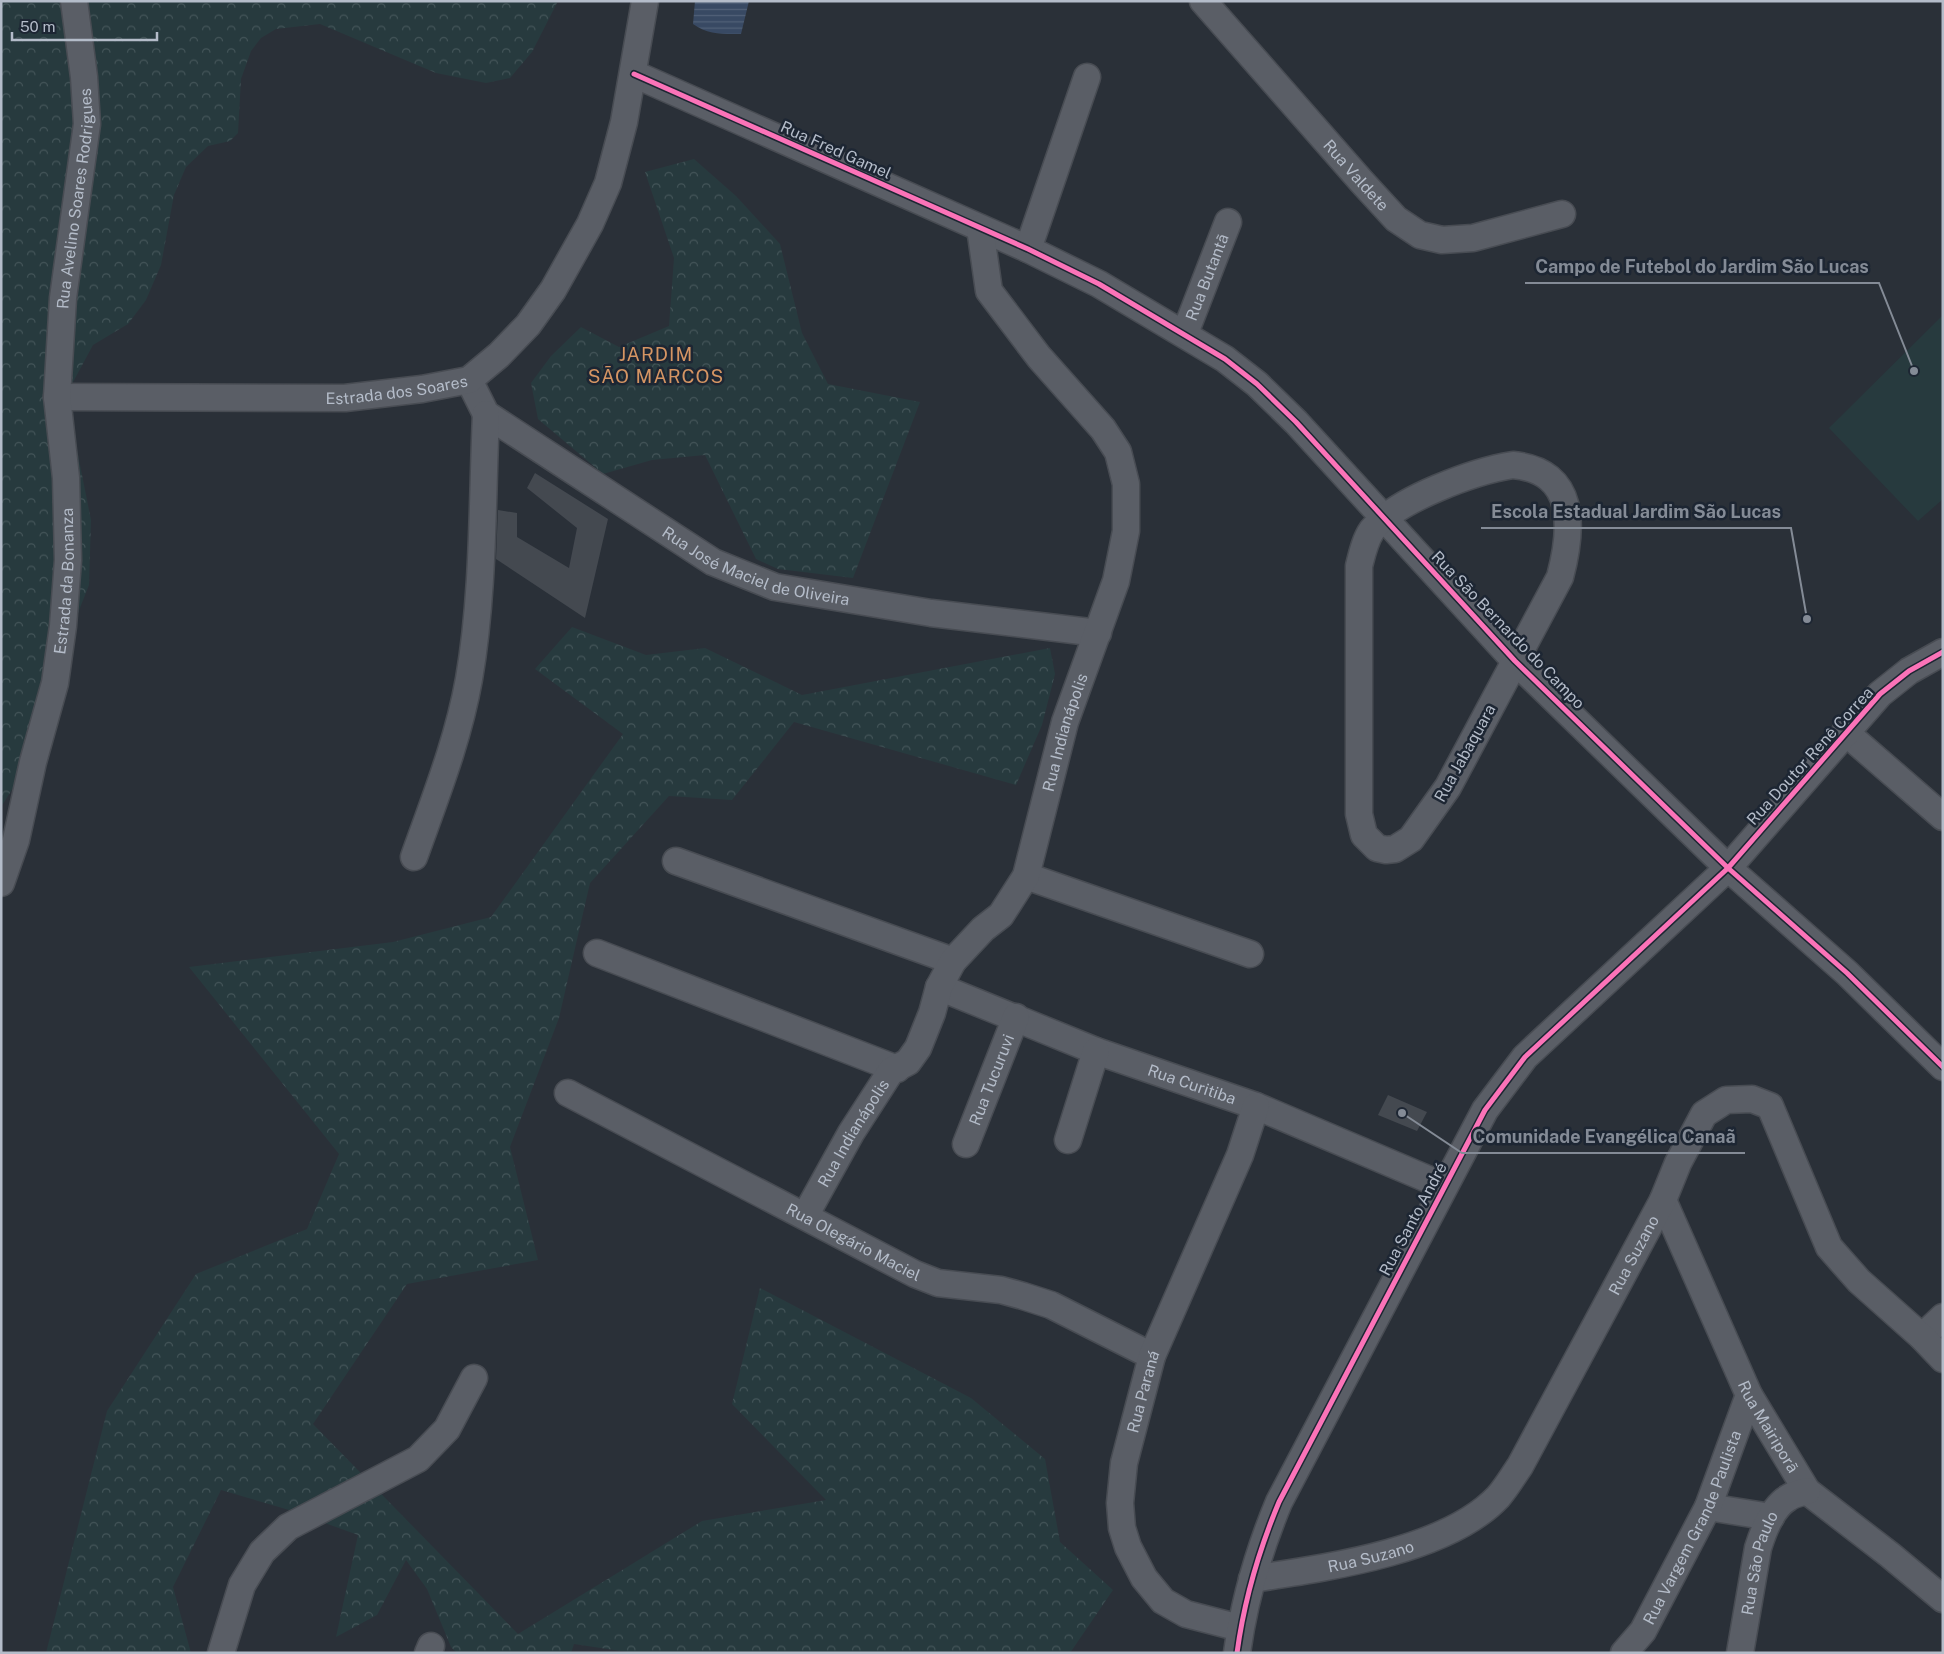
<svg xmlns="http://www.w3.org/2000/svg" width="1944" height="1654" viewBox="0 0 1944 1654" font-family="'Public Sans',sans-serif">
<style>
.grass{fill:#273a3e}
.forest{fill:url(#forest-crowns)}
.water{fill:url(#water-rules)}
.building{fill:#444950}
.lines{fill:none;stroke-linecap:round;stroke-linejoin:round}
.minor-casing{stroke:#484c53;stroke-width:29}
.minor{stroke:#5a5e66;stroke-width:26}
.cycleway-casing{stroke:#1d2633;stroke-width:8}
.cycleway{stroke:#fb73b8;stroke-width:5}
.labels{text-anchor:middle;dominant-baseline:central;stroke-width:5;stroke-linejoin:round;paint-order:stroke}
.street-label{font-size:16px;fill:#b4bcc9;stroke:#1d2633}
.quarter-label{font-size:19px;letter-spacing:1px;fill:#d59563;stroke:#1d2633}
.leader{fill:none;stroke:#848b96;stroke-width:2}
.callout-dot{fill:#848b96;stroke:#1d2633;stroke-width:2}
.callout-label{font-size:18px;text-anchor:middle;font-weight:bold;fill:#848b96;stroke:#1d2633;stroke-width:5;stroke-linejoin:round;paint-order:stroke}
</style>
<defs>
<pattern id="forest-crowns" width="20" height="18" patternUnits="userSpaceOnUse" patternTransform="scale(1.25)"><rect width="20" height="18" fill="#273a3e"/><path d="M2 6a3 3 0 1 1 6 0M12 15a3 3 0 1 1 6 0" fill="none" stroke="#445559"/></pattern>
<pattern id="water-rules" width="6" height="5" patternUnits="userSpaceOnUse" patternTransform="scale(1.25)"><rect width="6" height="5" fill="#384963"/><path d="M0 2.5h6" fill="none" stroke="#526178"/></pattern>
</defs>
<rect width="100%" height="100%" fill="#2a3038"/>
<path class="grass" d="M1943,315V499L1918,521L1829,428Z"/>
<path class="forest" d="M1,1H558L532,52L510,78L486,83L436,73L320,24L276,29L261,38L251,51L241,79L238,133L230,141L208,146L186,167L174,195L161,265L146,300L128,324L93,345L72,384L71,420L91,520L89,585L72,628L37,750L1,807Z
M694,159L736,196L780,244L802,333L828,384L920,402L853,578L778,569L756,559L705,455L652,460L603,474L538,419L531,383L551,356L581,327L619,347L669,326L674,258L645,172Z
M572,627L646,655L705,648L802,695L1050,648L1055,674L1042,725L1016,785L794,722L732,800L669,796L590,883L559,1018L510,1147L538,1260L407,1284L313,1424L518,1634L702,1521L826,1500L732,1404L760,1288L971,1398L1045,1459L1060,1542L1113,1590L1070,1653H634L574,1644L571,1653H457L451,1647L427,1589L406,1560L377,1615L336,1637L358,1535L289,1510L221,1490L173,1587L191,1653H46L107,1411L196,1274L307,1229L339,1154L189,967L393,942L491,917L623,734L535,669Z"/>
<path class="water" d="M695,1H749L741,34C723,34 708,35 693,24Z"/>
<path class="building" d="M535,473L608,519L585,618L496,559L498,510L517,513V537L569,568L577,528L527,488Z
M1388,1095L1427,1112L1417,1131L1378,1115Z"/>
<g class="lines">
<g class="minor-casing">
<g id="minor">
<path id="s1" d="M1203,1L1362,182L1396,219L1420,235L1442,240L1473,238L1562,214"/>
<path d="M634,74L1028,249L1099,284L1225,359L1257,384L1296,422L1515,661L1728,868L1847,973L1943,1067"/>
<path d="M1028,249L1087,77"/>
<path id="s2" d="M1185,333L1228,222"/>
<path id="s3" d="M469,380L486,414L713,562L775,587L931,613L1098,633"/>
<path id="s4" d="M57,397L345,398L422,389L469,380L499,355L528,325L553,290L590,224L608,183L624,122L645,1"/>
<path d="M1513,465C1577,471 1573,528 1560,577L1448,787L1411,839L1395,849L1386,850L1377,848L1364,835L1359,814V566C1362,554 1365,540 1372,530C1397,499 1475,471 1513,465Z"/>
<path d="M1845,732L1943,817"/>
<path d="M414,857C435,798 458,741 469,679C484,592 482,501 486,414"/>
<path d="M676,861L953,961"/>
<path d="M1026,876L1250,954"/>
<path id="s5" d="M1,883L16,840L33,762L55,683L63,626L68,560L66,478L57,397L63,298L87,124L84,77L74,1"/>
<path d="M597,953L897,1069"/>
<path id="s6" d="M939,987L1096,1051L1256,1106L1444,1186"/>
<path id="s7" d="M568,1093L915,1274L938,1283L1001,1290L1023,1296L1051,1305L1152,1356"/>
<path d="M1068,1140L1096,1051"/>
<path id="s8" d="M966,1144L1016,1017"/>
<path id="s9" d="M1663,1200L1749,1395L1807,1491L1890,1555L1943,1599"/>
<path id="s10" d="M805,1216L851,1133L891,1071L908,1062L918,1048L932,1013L939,987L953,961L983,929L1001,915L1026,876L1065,722L1116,581L1126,531V484L1118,452L1103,429L1039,357L989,291L980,228"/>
<path d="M1922,1337L1943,1317"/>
<path d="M1708,1507L1771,1517"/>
<path id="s11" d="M1252,1579C1324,1568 1446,1552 1498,1497C1506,1488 1513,1476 1520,1466L1663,1200L1678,1163L1704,1114L1726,1100L1752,1099L1770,1106L1829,1247L1859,1281L1922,1337L1943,1359"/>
<path id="s12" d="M1240,1628L1186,1614L1163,1601L1144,1578L1128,1547L1122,1528L1120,1503L1124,1463L1152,1356L1240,1155L1256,1106"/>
<path d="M221,1653L242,1585L262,1552L288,1527L418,1459L447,1429L474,1378"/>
<path d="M428,1653L431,1646"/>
<path d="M1237,1653C1244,1601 1259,1550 1279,1502L1485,1110L1525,1057L1728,868L1880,694L1909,671L1943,652"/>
<path id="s13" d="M1624,1653L1643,1631L1708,1507L1749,1395"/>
<path id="s14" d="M1740,1653L1758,1548C1763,1532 1772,1507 1788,1498C1793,1494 1801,1493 1807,1491"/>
</g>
</g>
<use href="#minor" class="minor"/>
<g class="cycleway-casing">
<path id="cycleway" d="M634,74L1028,249L1099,284L1225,359L1257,384L1296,422L1515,661L1728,868L1847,973L1943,1067
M1237,1653C1244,1601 1259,1550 1279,1502L1485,1110L1525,1057L1728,868L1880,694L1909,671L1943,652"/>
</g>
<use href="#cycleway" class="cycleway"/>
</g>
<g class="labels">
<g class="street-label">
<text transform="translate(836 150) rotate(24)">Rua Fred Gamel</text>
<text stroke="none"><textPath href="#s1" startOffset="232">Rua Valdete</textPath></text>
<text stroke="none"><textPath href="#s5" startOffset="694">Rua Avelino Soares Rodrigues</textPath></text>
<text stroke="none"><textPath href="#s2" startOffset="60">Rua Butantã</textPath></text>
<text stroke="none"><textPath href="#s4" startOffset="340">Estrada dos Soares</textPath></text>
<text stroke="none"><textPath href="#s3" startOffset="351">Rua José Maciel de Oliveira</textPath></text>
<text stroke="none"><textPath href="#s5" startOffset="310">Estrada da Bonanza</textPath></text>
<text transform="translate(1508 630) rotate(46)">Rua São Bernardo do Campo</text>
<text stroke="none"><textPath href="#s10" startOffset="561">Rua Indianápolis</textPath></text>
<text transform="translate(1465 753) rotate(-61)">Rua Jabaquara</text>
<text transform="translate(1810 756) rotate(-48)">Rua Doutor Renê Correa</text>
<text stroke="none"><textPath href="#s8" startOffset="69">Rua Tucuruvi</textPath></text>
<text stroke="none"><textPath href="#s6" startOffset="271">Rua Curitiba</textPath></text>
<text stroke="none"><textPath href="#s10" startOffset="96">Rua Indianápolis</textPath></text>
<text transform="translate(1413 1219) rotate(-62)">Rua Santo André</text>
<text stroke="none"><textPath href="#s7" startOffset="322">Rua Olegário Maciel</textPath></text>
<text stroke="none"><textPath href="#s11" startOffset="541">Rua Suzano</textPath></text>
<text stroke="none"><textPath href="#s12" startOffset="306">Rua Paraná</textPath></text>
<text stroke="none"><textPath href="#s9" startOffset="250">Rua Mairiporã</textPath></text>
<text stroke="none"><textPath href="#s13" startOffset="144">Rua Vargem Grande Paulista</textPath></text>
<text stroke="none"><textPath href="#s11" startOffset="121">Rua Suzano</textPath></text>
<text stroke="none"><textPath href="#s14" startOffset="92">Rua São Paulo</textPath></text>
</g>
<g class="quarter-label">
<text x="656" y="354">JARDIM<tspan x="656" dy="22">SÃO MARCOS</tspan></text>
</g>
</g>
<path class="leader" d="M1914 371L1879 283H1525M1807 619L1791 528H1481M1402 1113L1462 1153H1745"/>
<g class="callout-dot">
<circle cx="1914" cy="371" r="5"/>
<circle cx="1807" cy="619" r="5"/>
<circle cx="1402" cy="1113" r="5"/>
</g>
<g class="callout-label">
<text x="1702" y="273">Campo de Futebol do Jardim São Lucas</text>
<text x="1636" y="518">Escola Estadual Jardim São Lucas</text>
<text x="1604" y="1143">Comunidade Evangélica Canaã</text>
</g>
<rect width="1944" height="1654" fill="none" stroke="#b4bcc9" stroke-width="5"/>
<path d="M12 32v8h145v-8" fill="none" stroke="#b4bcc9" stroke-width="2.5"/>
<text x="20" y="32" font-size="15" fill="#b4bcc9" stroke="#1d2633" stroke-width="4" paint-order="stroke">50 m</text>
</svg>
